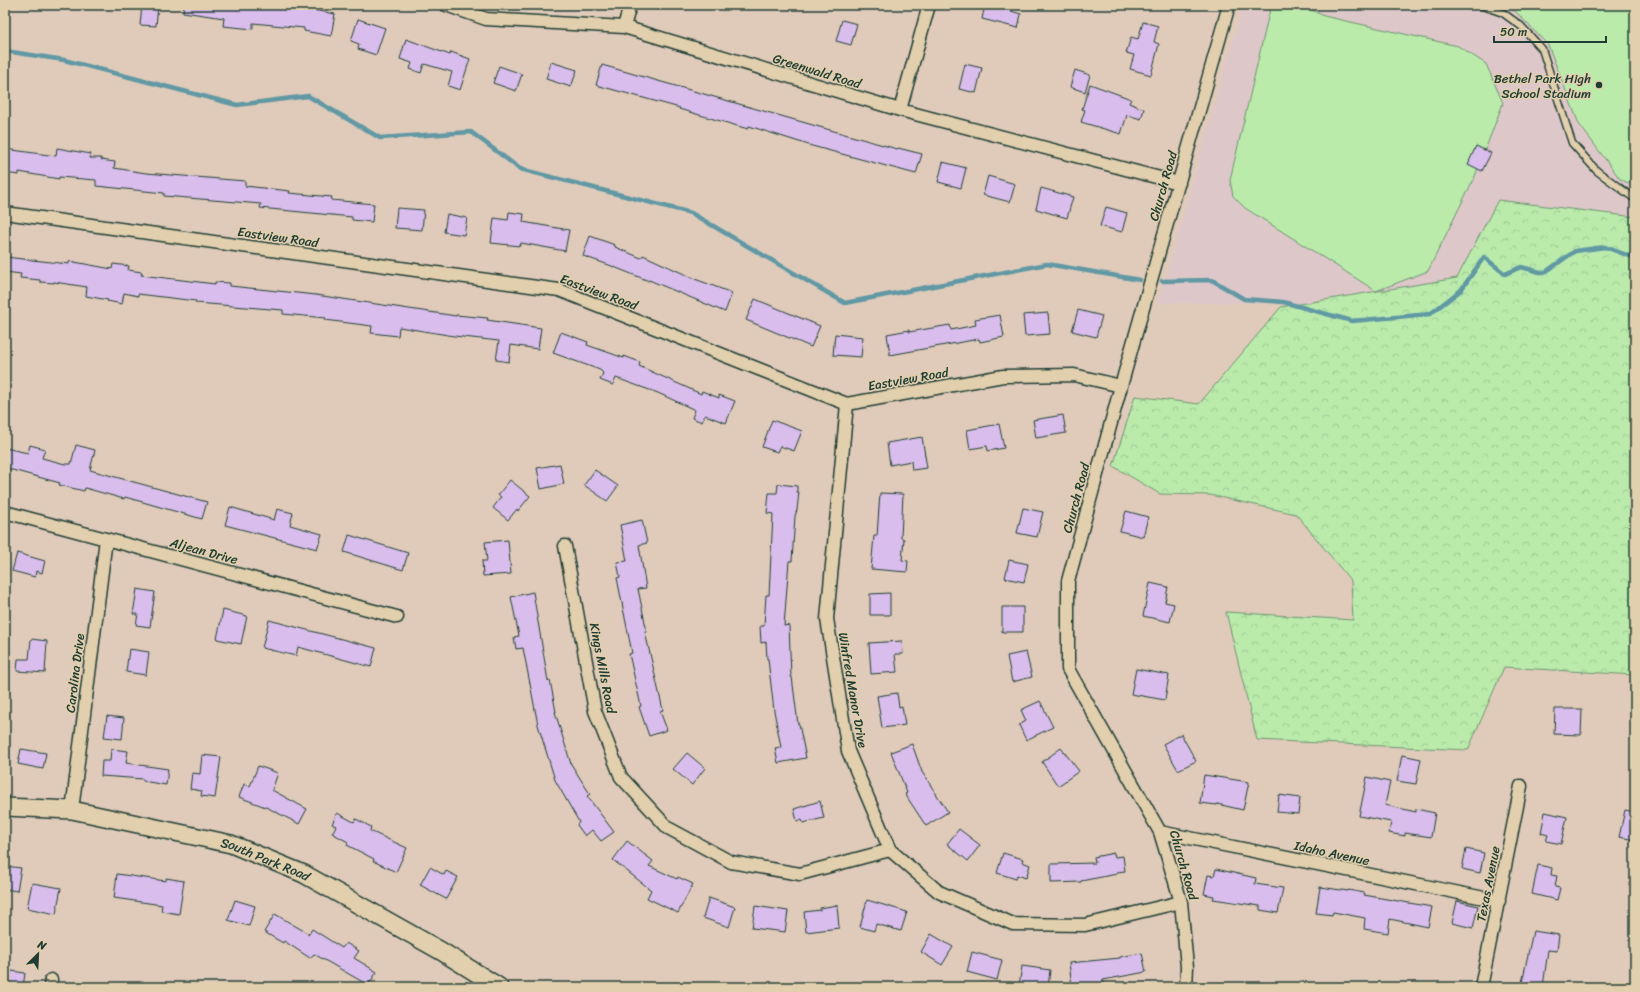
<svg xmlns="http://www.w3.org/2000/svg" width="1640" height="992" viewBox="0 0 1640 992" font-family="Sriracha,sans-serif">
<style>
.built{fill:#dec7c9}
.forest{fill:url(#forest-crowns);stroke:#6c9470}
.pitch{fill:#baebab;stroke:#6c9470}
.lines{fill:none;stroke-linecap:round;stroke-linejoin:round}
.stream{stroke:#6098a4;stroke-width:4.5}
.building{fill:#d9bdec;stroke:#1f3d34}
.service-casing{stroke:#1f3d34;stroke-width:9}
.minor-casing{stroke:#1f3d34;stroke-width:15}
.secondary-casing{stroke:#1f3d34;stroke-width:20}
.service{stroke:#e2cfad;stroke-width:6}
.minor{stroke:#e2cfad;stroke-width:12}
.secondary{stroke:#e2cfad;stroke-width:17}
.poi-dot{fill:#1f3d34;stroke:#e2cfad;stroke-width:1.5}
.labels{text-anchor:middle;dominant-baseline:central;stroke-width:3;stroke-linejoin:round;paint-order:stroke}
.street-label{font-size:13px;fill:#1f3d34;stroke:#e2cfad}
.poi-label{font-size:13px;fill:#1f3d34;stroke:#e2cfad;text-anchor:end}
</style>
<defs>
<pattern id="forest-crowns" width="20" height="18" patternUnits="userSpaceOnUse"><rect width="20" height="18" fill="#baebab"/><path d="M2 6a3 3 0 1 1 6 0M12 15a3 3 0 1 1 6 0" fill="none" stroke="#9fca94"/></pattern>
</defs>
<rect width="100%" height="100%" fill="#e0cbba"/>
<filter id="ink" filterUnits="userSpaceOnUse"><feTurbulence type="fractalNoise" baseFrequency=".025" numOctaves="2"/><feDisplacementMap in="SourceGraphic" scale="8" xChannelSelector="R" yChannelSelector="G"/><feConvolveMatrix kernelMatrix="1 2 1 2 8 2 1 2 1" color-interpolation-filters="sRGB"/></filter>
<g filter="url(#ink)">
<path class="built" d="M1243,5H1635V303H1158Z"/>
<path class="forest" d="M1498,200L1635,217V675L1504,667L1468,750L1257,740L1226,612L1353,620L1351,581L1296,514L1210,495L1160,494L1113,466L1135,396L1199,404L1281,307L1457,278Z"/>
<path class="pitch" d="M1271,5H1301L1324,16L1458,46L1486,64L1503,103L1475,176L1428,271L1376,291L1245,208L1233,196L1230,180Z
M1504,5H1635V186L1620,179L1579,124L1548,45L1515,11Z"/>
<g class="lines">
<path class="stream" d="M5,51L64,60L237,105L308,96L380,138L471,132L520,169L691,213L845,303L1047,264L1140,280
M1162,281L1212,280L1244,299L1283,302L1352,321L1430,314L1461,290L1484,257L1505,274L1521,267L1544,273L1575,251L1605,247L1635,258"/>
</g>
<path class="building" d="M142,5H158L156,26L140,25Z
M184,5H261L308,10V9L335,14L331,36L304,31V28L253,23V29L223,26L224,18L183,12Z
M985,5H1012L1011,11L1021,14L1018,28L982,19Z
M358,19L385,28L376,55L358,49L359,44L351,41Z
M842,20L857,24L851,45L836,41Z
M1143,22L1158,26L1154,42L1159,44L1151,75L1130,69L1134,55L1126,53L1131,37L1138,39Z
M406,39L450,55L451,52L470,59L460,90L448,86L452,72L424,64L421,73L410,69L412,63L400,59Z
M551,62L577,70L571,87L546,79Z
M965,64L982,68L976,93L959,89Z
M602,65L897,149L898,148L922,154L916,174L812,146L749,126L748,129L679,109L680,108L596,85Z
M499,66L522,74L516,91L493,83Z
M1075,70L1090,75L1085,92L1070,87Z
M1090,84L1131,99L1129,103L1144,109L1141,119L1127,115L1121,134L1081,122L1085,110L1082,109Z
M1476,146L1491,153L1482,171L1468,164Z
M57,148L91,154L90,158H101V160L115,162L114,168L146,173L245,181V186L290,191L289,193L332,197L331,200L374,204L372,222L352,220V217L260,208L261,204L164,196V193L96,186V180L59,177V179L19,172V175L5,173V149L56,156Z
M943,162L966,168L961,188L938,182Z
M988,176L1015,184L1010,202L983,195Z
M1041,188L1073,197L1067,218L1036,209Z
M1106,207L1127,213L1122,232L1100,226Z
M397,208L424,210L422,230L395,228Z
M509,212L524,214L523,222L569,230L565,251L521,243L520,246L491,243L494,218L508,220Z
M447,214L467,218L464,235L444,232Z
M590,236L615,245V247L641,258L643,255L695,279L732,293L725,312L649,280V281L609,265L583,256Z
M5,257L69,264V261L112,269L113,264L129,266L128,270L142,272L141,275L215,284V282L230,283V286L316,295L456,316V315L488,318L487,320L541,328L538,349L511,345L509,362L496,360L499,341L454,336L399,327L398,336L371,333L372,326L325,320L326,318L283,314V310L196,303V301L138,294V296L124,293L122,304L107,301L108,300L86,296L87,287L54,282V283L40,282V280L20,278L21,274L5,272Z
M755,299L820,326L811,347L746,320Z
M1078,310L1102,316L1096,337L1072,331Z
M1048,313L1050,334L1025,336L1023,315Z
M1000,315L1004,337L980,342L979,339L890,355L887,334L909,330V332L950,325L951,330L976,325L975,319Z
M561,332L588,342L587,345L624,358V356L640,362L639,366L701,394L702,391L719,398V395L735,401L726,423L705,415L702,422L692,418L695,410L658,393L616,378L613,385L600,380L603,373L600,370L553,353Z
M835,334L863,337L861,357L833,355Z
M1063,415L1066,433L1036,438L1033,420Z
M772,420L802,431L794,451L780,446L777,452L762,447Z
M999,424L1004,448L988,451L987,446L970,449L967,430Z
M922,437L927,468L912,470L911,461L890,465L887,443Z
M30,445L45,449L42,458L65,464H71L76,445L95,450L90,470L207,502L202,519L125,497L124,499L85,488L84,491L59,485L60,483L5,468V448L28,453Z
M560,464L564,484L541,489L537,468Z
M595,470L618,486L607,501L584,485Z
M510,480L530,496L518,511L517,509L508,520L493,508L501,497L498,495Z
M778,484L797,486V492H799L797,510L795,516L792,561H789L784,626L789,625L791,677H792L798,724H799L806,758L778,763L775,748L781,747L774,711L768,659H767L766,642L761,643L760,626H764L766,595H769L773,514L767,513L769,493H777Z
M880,493L903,494L901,538L904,539L902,560L908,561L907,572L871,569L874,536H877Z
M230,507L274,520L277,509L293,513L290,525L322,534L317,549L225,525Z
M1023,508L1043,512L1037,537L1017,533Z
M1126,511L1148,517L1143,537L1120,531Z
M642,520L647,543L639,545L646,588L638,589L647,632H645L663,710L660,711L667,730L649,736L639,707L641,706L629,654L632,653L617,578L620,577L617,562L627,561L620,525Z
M349,535L408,553L403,570L344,552Z
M508,540L511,574L483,576L482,561H487L485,542Z
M17,553L45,561L42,573L36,571L35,577L12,571Z
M1009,560L1028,564L1024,582L1005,578Z
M1150,583L1168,587L1165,602L1174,604L1170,622L1143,616Z
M137,589L155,592L150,627L136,625L138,614H133Z
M533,592L548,681L550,680L556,712H555L571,764L590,794L587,796L614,832L601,841L592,830L585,836L577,825L579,822L555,780L538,725L523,648L516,649L514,637L519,636L511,597Z
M890,593V615H870V594Z
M1002,607H1023V632H1002Z
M223,610L247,616L241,644L217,639Z
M269,620L376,648L371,667L298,647L296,656L262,648Z
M31,639L47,641L45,673L17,671L18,659H29Z
M902,641L903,654H895L897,672L871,674L869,643Z
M129,649L149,652L146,675L126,672Z
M1026,652L1032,677L1012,682L1007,656Z
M1136,669L1169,675L1165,700L1131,694Z
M897,693L899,707L902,706L905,725L882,728L877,696Z
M1040,701L1053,727L1026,740L1019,725L1026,721L1021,710Z
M1555,709H1582L1581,735L1554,734Z
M107,716L124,718L122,739L104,737Z
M1181,734L1196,761L1178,770L1163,744Z
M912,744L922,772L948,812L926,826L905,794L907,793L891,752Z
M1061,748L1079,771L1058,786L1042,762Z
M21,749L46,753L43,769L18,764Z
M111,749L128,751L126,763L168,769L166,785L143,781V779L101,776L102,761H110Z
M687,753L705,768L692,785L673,769Z
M202,755L221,757L215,798L201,796L202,791L190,789L192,773L200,774Z
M1402,755L1421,759L1416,784L1397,781Z
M258,766L278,773L272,790L307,809L299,824L268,808L239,797L244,784L250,786Z
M1204,775L1249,782L1243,810L1217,804V805L1200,803Z
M1367,777L1390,782L1385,805L1416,812V809L1435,813L1431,837L1405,833V836L1389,833L1391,822L1359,816Z
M1279,795L1300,798L1298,814L1277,812Z
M820,801L824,818L803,823L802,820L797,821L794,809Z
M1625,810L1635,812V840L1619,837Z
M1545,812L1567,817L1561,844L1546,841L1548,835L1541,833Z
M337,813L354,822L356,819L371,827L370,831L407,848L396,872L373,861L374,859L347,845L348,842L332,833L336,826L332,824Z
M959,829L980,845L968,861L947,844Z
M627,841L653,861L649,866L677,879L678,877L693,884L678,913L647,898L651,890L613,860Z
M1466,849L1484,853L1480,873L1462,869Z
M1003,853L1023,859L1022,862L1030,865L1026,878L1017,875L1016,879L997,873Z
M1114,853L1115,857L1123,856L1125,871L1117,872V874L1081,881V882L1051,883V864L1095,863L1094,857Z
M1538,865L1552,868L1551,875L1557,876L1555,887L1560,888L1557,900L1532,894Z
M5,866L21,868L17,891L5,889Z
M430,867L444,875L446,871L458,877L446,899L420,885Z
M1216,869L1256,878L1255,884L1283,888L1278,913L1260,910V906L1213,899L1214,896L1204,894L1208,875L1214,876Z
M117,874L166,881V878L184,881L179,914L161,911L162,905L114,898Z
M32,883L61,888L56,914L27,908Z
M1320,887L1348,891V890L1365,893L1364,895L1432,907L1428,927L1390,919L1388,933L1364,929L1365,918L1333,912L1332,915L1316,913Z
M709,898L735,907L729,927L703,918Z
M235,900L255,906L249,926L228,920Z
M867,900L907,912L901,931L876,924L874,931L860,927Z
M1457,901L1478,906L1473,928L1452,923Z
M837,905L839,928L806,932L804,912L820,910V908Z
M755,906L788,911L785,932L752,928Z
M275,914L309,934L312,929L342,948L346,943L359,951L354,958L377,972L368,985L314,954L310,958L284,941L283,943L264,932Z
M1533,931L1559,935L1557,951L1548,950L1543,987H1521Z
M931,934L953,947L942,965L921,952Z
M972,952L1002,960L997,980L967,972Z
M1142,953L1146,972L1103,980V987H1089V984L1072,986L1069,963L1120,958V957Z
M1022,966L1050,970L1048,987L1019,986Z
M5,970L25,973L23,987H5Z"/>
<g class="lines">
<g class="service-casing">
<path id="service" d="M1480,5L1503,13L1521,26L1542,49L1572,143L1597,171L1635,199"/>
</g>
<g class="minor-casing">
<path id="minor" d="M446,5L486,19L624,27L900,110L1179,183
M624,27L630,5
M900,110L929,5
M5,213L559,290L847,404L1003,376L1074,375L1121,386
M847,404L827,619L848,751L890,850L939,892L1013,924L1085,925L1181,902
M5,512L397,617
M565,546L595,711L621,777L668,828L731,862L800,874L890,850
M72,810L106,539
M1160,832L1499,901
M50,987L51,980
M1186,987L1187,967L1181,902L1160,832L1068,669V581L1121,386L1229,5
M1481,987L1521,786"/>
</g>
<g class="secondary-casing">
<g id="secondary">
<path id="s1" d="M5,807L72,810L231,844L304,874L441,951L499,987"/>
</g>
</g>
<use href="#service" class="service"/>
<use href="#minor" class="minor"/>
<use href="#secondary" class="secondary"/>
</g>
</g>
<circle class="poi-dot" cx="1599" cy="85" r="4"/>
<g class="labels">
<g class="street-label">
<text transform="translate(817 71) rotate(17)">Greenwald Road</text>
<text transform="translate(1163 186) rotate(-74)">Church Road</text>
<text transform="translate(278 237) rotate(8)">Eastview Road</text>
<text transform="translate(599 292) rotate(20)">Eastview Road</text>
<text transform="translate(908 379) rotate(-10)">Eastview Road</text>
<text transform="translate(1076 498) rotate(-75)">Church Road</text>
<text transform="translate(204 551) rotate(15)">Aljean Drive</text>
<text transform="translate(603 668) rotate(79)">Kings Mills Road</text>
<text transform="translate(75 673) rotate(-83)">Carolina Drive</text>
<text transform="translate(853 690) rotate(80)">Winfred Manor Drive</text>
<text transform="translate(1332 853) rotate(12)">Idaho Avenue</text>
<text stroke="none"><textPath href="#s1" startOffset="267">South Park Road</textPath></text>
<text transform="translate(1184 865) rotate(74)">Church Road</text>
<text transform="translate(1488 884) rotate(-79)">Texas Avenue</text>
</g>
<g class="poi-label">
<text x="1591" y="78">Bethel Park High<tspan x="1591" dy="15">School Stadium</tspan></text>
</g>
</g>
<rect width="1640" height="992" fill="none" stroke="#e2cfad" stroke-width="20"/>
<rect x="10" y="10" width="1620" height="972" fill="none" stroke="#1f3d34" stroke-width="1.5" filter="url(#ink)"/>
<g transform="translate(38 954) rotate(24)" stroke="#e2cfad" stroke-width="3" paint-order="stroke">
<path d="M0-3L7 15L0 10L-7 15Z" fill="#1f3d34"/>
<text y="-6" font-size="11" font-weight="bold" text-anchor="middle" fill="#1f3d34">N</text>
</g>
<path d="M1494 36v6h112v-6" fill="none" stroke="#1f3d34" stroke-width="2"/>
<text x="1500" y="36" font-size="12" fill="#1f3d34" stroke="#e2cfad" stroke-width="3" paint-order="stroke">50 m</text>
</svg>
